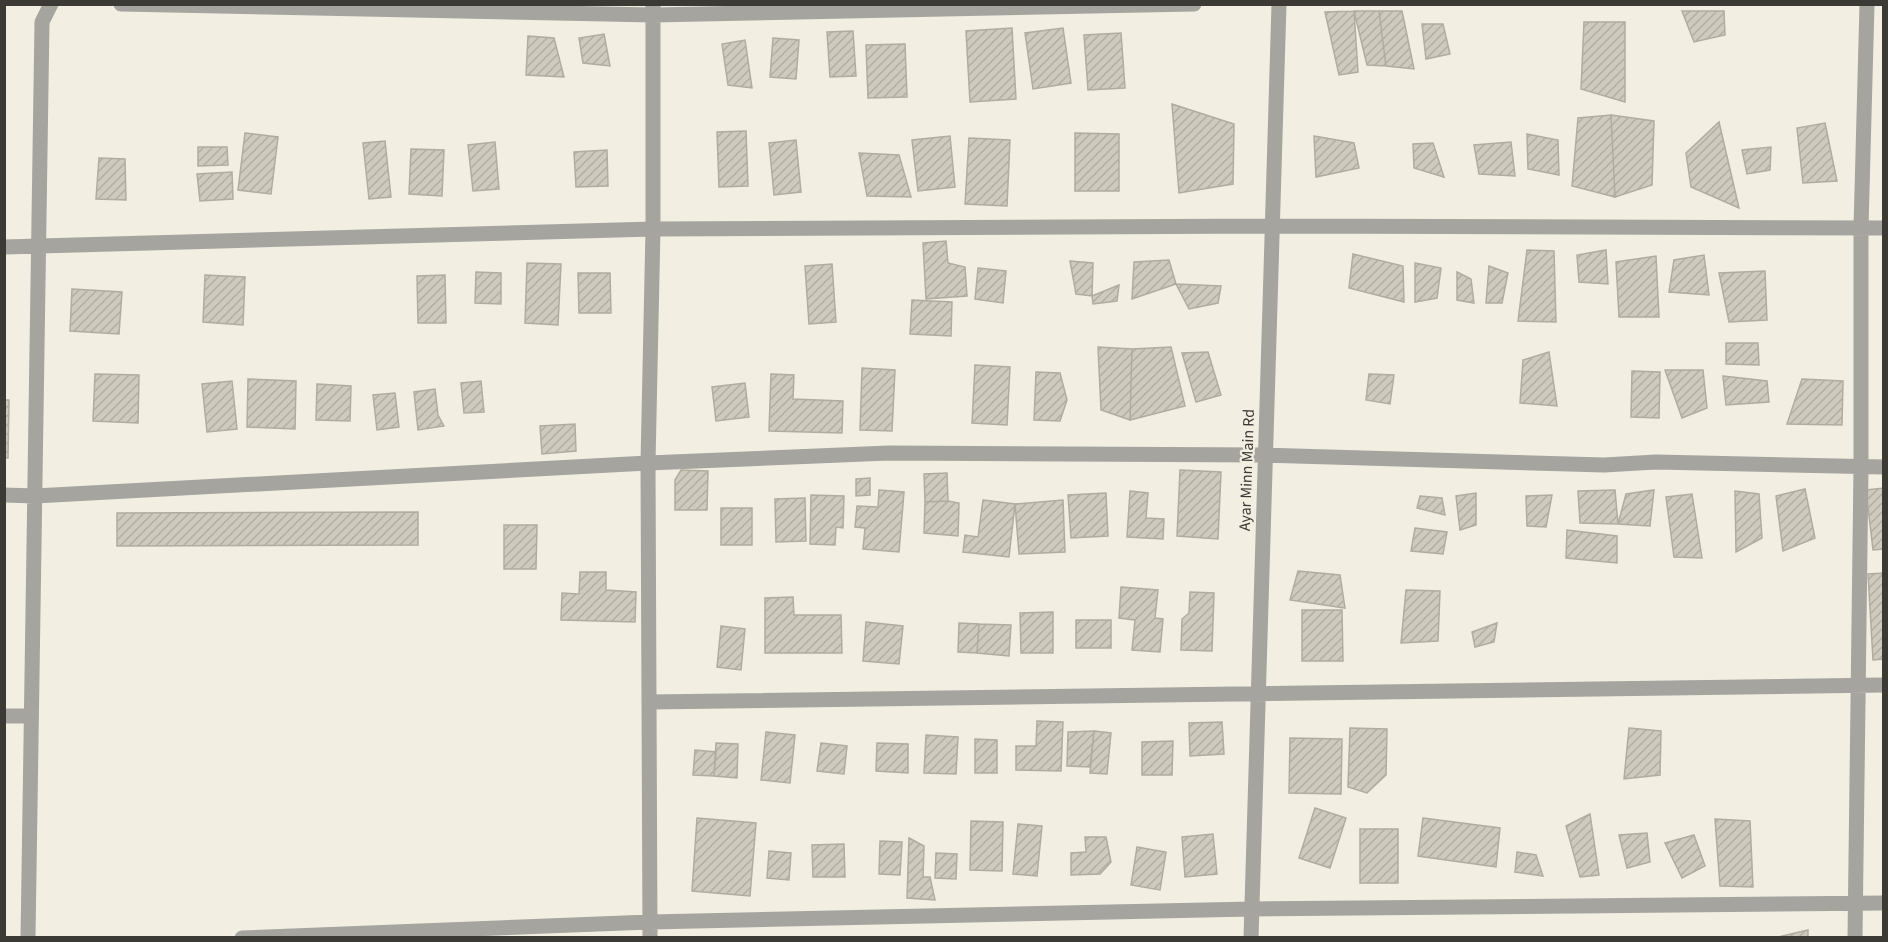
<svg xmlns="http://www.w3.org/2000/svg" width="1888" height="942" viewBox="0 0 1888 942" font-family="'Source Sans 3',sans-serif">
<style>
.building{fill:url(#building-hatch);stroke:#b0aca0;stroke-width:1.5}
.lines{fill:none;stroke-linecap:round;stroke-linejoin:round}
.minor{stroke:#a5a49e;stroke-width:15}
.labels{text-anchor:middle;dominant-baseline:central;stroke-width:4.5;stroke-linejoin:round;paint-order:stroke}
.street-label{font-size:16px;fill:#3c3a35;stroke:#f2eee2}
</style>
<defs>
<pattern id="building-hatch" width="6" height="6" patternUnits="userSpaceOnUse" patternTransform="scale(1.5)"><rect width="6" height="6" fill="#cecabe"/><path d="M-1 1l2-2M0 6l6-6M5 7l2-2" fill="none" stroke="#b2aea4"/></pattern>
</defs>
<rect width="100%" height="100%" fill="#f2eee2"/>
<path class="building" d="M1354,11L1358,72L1339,75L1325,12Z
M1354,11H1379L1386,66L1367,65Z
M1379,11H1402L1414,69L1386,66Z
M1682,11H1724L1725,35L1694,42Z
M1584,22H1625V102L1581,89Z
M1422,24H1443L1450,54L1426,59Z
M1012,28L1016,99L970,102L966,31Z
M1063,28L1071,83L1033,89L1025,33Z
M853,31L856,76L830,77L827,32Z
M1121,33L1125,88L1088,90L1084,35Z
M604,34L610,66L583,63L579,38Z
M528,36L554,38L564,77L526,75Z
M773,38L799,40L796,79L770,77Z
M745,40L752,88L728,85L722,44Z
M905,44L907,97L868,98L866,45Z
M1172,104L1234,124L1233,184L1179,193Z
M1611,115L1615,197L1572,186L1578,118Z
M1611,115L1654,121L1652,185L1615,197Z
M1719,122L1739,208L1691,187L1686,153Z
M1825,123L1837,181L1803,183L1797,128Z
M746,131L748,186L719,187L717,132Z
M245,133L278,137L271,194L238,190Z
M1075,133L1119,134V191H1075Z
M1527,134L1558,140L1559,175L1528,169Z
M950,136L955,187L918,191L912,140Z
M1314,136L1354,143L1359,168L1316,177Z
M969,138L1010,140L1007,206L965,204Z
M796,140L801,192L774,195L769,143Z
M385,141L391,197L369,199L363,143Z
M495,142L499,189L473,191L468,145Z
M1511,142L1515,176L1479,174L1474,145Z
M1433,143L1444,177L1414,168L1413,144Z
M198,147H227L228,165L198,166Z
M1771,147L1770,170L1747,174L1742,150Z
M411,149L444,150L442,196L409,194Z
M607,150L608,186L576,187L574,152Z
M859,153L899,155L911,197L867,196Z
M99,158L125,159L126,200L96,199Z
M232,172L233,199L200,201L197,174Z
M946,241L948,263L965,267L967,296L926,299L923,243Z
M1527,250L1554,251L1556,322L1518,321Z
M1606,250L1608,284L1579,282L1577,255Z
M1353,254L1403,266L1404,302L1349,288Z
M1704,255L1709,295L1669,292L1674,260Z
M1656,256L1659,317H1619L1616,262Z
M1169,260L1176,284L1132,299L1134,262Z
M1070,261L1093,263L1092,296L1076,294Z
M527,263L561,264L558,325L525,323Z
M1415,263L1441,268L1437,298L1415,302Z
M832,264L836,322L809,324L805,266Z
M1489,266L1508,273L1502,303H1486Z
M978,268L1006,271L1003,303L975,299Z
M1765,271L1767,320L1729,322L1719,273Z
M476,272L501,273V304L475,303Z
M1457,272L1471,279L1474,303L1457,300Z
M578,273H610L611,313H579Z
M205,275L245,277L243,325L203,322Z
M445,275L446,323H418L417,276Z
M1176,284L1221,286L1218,303L1189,309Z
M1119,285L1117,301L1093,304L1092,296Z
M72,289L122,292L119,334L70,331Z
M912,300L952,302L951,336L910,334Z
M1726,343H1758L1759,365L1726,364Z
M1098,347L1132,349L1130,420L1101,410Z
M1171,347L1185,406L1130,420L1132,349Z
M1208,352L1221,395L1196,402L1182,353Z
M1549,352L1557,406L1520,403L1523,360Z
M975,365L1010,367L1007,425L972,423Z
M862,368L895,370L892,431L860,430Z
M1665,370H1703L1707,408L1682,418Z
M1632,371L1660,372L1659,418L1631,417Z
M1036,372L1060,373L1067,400L1060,421L1034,420Z
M95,374L139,375L138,423L93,421Z
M771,374L794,375L793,399L843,401L842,433L769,431Z
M1369,374L1394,375L1390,404L1366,400Z
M1723,376L1767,381L1769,402L1726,405Z
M248,379L296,381L295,429L247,427Z
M1802,379L1843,381L1842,425L1787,424Z
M232,381L237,429L207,432L202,384Z
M481,381L484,412L464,413L461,383Z
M745,383L749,417L716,421L712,387Z
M317,384L351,386L350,421L316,420Z
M435,389L438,415L444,426L418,430L414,392Z
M395,393L399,427L377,430L373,395Z
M4,400H9L8,458H4Z
M575,424L576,451L542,454L540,426Z
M681,470L708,471L707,510H675V480Z
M1180,470L1221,472L1218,539L1177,536Z
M947,473L948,501L925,502L924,474Z
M870,478V495L856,496V479Z
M1884,488V549L1873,550L1866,490Z
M1805,489L1815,538L1783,551L1776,496Z
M879,490L904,492L899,552L863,549L865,528L855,527L857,506L878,507Z
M1615,490L1618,524L1580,523L1578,491Z
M1654,490L1650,526L1618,524L1626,494Z
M1130,491L1148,493L1146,518L1164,519L1163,539L1127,537Z
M1735,491L1759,494L1762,538L1736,552Z
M1106,493L1108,536L1071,538L1068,495Z
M1476,493V525L1460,530L1456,496Z
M1692,494L1702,558L1674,557L1666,497Z
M811,495L844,496L843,528L836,527L835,545L810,544Z
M1552,495L1546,527L1527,526L1526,496Z
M1420,496L1442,498L1445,515L1417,508Z
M805,498L806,541L776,542L775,499Z
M983,500L1015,504L1009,557L963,552L965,535L978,537Z
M1063,500L1065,552L1019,554L1015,504Z
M948,501L959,503L958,536L924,533L925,502Z
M721,508H752V545H721Z
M418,512V545L117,546V513Z
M504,525H537L536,569H504Z
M1415,528L1447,532L1443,554L1411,551Z
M1567,530L1617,536V563L1566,558Z
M1298,571L1340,575L1345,608L1290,600Z
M580,572H606V590L636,592L635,622L561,620L562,593L579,594Z
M1884,573V659L1873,660L1868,574Z
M1121,587L1158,590L1155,618L1163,619L1160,652L1132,650L1135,620L1119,618Z
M1406,590L1440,591L1438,641L1401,643Z
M1190,592L1214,593L1212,651L1181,650L1182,619L1189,613Z
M793,597L794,615H841L842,653H765V598Z
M1302,610H1342L1343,661H1302Z
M1053,612V653H1021L1020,613Z
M1076,620H1111V648H1076Z
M866,622L903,626L899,664L863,661Z
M959,623L979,624L977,653L958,652Z
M1497,623L1494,642L1475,647L1472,632Z
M979,624L1011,625L1009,656L977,653Z
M721,626L745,629L741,670L717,667Z
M1037,721L1063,722L1061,771L1016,770V746H1036Z
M1222,722L1224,754L1190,756L1189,723Z
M1350,728L1387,729L1386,775L1367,793L1348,787Z
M1629,728L1661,731L1660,775L1624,779Z
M1094,731L1090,767L1067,766L1068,732Z
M1094,731L1111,733L1107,774L1090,773Z
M766,732L795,735L790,783L761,780Z
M926,735L958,737L956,774L924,773Z
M1290,738L1342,739L1341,794L1289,793Z
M975,739L997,740V773H975Z
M1173,741L1172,775H1142V742Z
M716,743L738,744L737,778L714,776Z
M821,743L847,746L844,774L817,771Z
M877,743L908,744V773L876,771Z
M695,750L716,752L714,776L693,775Z
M1315,808L1346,818L1330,868L1299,858Z
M1590,814L1599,875L1580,877L1566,826Z
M697,818L756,823L750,896L692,891Z
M1423,818L1500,828L1496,867L1418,856Z
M1715,819L1750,821L1753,887L1720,886Z
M971,821L1003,822L1002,871L970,870Z
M1018,824L1042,826L1037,876L1013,874Z
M1360,829H1398V883H1360Z
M1647,833L1650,862L1627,868L1619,835Z
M1213,834L1217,874L1185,877L1182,837Z
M1694,835L1705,866L1682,878L1665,843Z
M1085,837H1106L1111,862L1100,874L1071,875V853L1086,852Z
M909,838L924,846L923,877H930L935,900L907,898Z
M880,841L902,842L900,875L879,874Z
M844,844L845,877H813L812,845Z
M1137,847L1166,852L1160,890L1131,885Z
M769,851L791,853L789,880L767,878Z
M1517,852L1536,855L1543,876L1515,872Z
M936,853L957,854L956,879L935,878Z
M1808,930V938H1774Z"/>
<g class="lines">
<path class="minor" d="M121,4L653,15L1194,4
M4,247L653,229L1272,226L1884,228
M4,495L35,496L648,463L889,453L1265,455L1604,465L1656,462L1884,467
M650,702L1884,685
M4,716H31
M28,938L42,22L51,4
M242,938L650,922L1252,909L1884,903
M650,938L648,463L653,229V4
M1251,938L1279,4
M1855,938L1861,467V228L1867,4"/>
</g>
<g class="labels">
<g class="street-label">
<text transform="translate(1247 470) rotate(-88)">Ayar Minn Main Rd</text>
</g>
</g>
<rect width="1888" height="942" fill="none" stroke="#3c3a35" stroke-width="12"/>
</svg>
